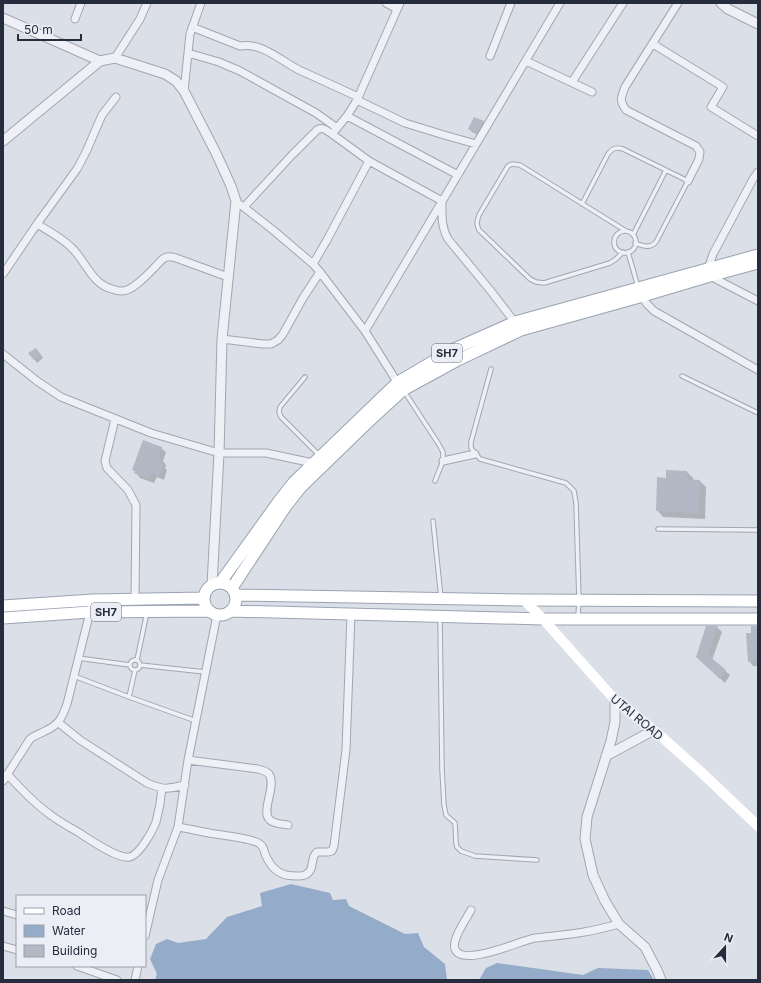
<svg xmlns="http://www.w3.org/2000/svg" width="761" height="983" viewBox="0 0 761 983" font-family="Inter,sans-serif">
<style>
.water{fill:#94abca}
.shadow{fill:#0003}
.building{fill:#b2b8c4}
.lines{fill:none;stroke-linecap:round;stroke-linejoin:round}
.service-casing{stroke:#a1a6b1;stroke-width:5.5}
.minor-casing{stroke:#a1a6b1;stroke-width:9}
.tertiary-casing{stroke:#a1a6b1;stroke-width:11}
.primary-casing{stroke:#9aa3b3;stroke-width:13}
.service{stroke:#eef0f5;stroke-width:3.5}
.minor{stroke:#eef0f5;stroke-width:7}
.tertiary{stroke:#eef0f5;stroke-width:9}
.secondary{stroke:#fff;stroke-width:10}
.primary{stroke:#fff;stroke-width:11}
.labels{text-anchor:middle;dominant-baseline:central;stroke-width:3.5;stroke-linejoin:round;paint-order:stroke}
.shield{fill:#ebeef5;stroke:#606675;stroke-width:1}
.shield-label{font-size:11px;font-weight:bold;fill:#252c3e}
.street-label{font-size:12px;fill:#252c3e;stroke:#ebeef5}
</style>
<rect width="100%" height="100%" fill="#dbdfe7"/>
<path class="water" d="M291,884L330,893L333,900L346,899L349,906L405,934L418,933L424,947L445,964L447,980H155L157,974L150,959L156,944L167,939L178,943L206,939L227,917L262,906L260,893Z
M497,963L583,975L598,968L648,970L654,980H479L486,968Z"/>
<path class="shadow" d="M483,122L486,125L480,136L472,132L469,129Z
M39,352L43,358L37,363L30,353Z
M161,448L166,452L163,461L166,465L165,468L167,470L164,480L157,477L154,483L140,478L133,469Z
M687,472L693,478V480L700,481L706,487L705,519L663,517L657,510L667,479Z
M717,627L722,632L712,660L730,675L725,683L702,661Z
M758,627V666H753L749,661L752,634Z"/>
<path class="building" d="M474,117L484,121L477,134L468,129Z
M36,348L41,355L34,360L28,353Z
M143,440L162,447L158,457L162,459L161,463L163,464L159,476L152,473L150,479L134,473L135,471L132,470Z
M666,470L687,471V479L700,480L699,513L656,511L657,477L666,478Z
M706,626H718L708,655L726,670L720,679L696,657Z
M751,626H758V661L748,662L746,633H751Z"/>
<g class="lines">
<g class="service-casing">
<path id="service" d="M582,204L608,154C613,148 615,147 623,149L688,181L656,242C650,249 643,246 635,243
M614 242a11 11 0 1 1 22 0a11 11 0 1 1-22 0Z
M633,235L666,170
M623,252L616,259L610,263L544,283L536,282L530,279L479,230C476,224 477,221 479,215L508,166L512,164L520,165L626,231
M628,252L638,287
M491,369L471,442V448L480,459L566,483L574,491L576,503L579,600L578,617
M682,376L758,413
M305,377L280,407L279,412L281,417L320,456
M404,391L438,443L443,452V461L435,481
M433,521L441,598
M658,529L758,530
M440,618L442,769L444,805L446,815L455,823L456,843L457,847L461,851L475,856L537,860
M78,658L130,665
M137,660L147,612
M130 665a5 5 0 1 1 10 0a5 5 0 1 1-10 0Z
M140,665L205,672
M74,676L129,697L196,721
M129,697L135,670"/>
</g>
<g class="minor-casing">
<path id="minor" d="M386,3L397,9
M678,3L625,87C621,98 619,100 626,110L696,146L700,152L699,159L688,181
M75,19L81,3
M192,27L240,46C262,42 281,61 299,70C319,79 339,88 358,97
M653,44L723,87L711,107L758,136
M188,53L219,62L240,71L316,113L337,128
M490,56L511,3
M115,58L140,19L147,3
M526,61L592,92
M572,82L623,3
M184,91L190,34L201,3
M357,100L405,123L444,135L476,144
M347,116L458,175
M332,134L369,161L442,201C442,214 441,227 448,239L490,290L517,325
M758,172L753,179L713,254L708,269L710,276L758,301
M241,205L273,230L313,264L320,272L365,331L399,385
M244,207L291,156L317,130C323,126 327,131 332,134L347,116L357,100L400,3
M37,224C49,231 62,238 72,248C86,262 92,284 112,289C115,290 119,291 121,291C132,292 148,274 156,266C159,263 162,258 167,257C171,256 173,257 176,258L228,277
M313,264L327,240L369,161
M3,274L37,224L77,169L86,152L102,115L116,97
M640,294L647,304L654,311L758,370
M365,331L560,3
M222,339L263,344H271L278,340L283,334L303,298L320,272
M3,354L37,381L61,397L151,433L219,453H266L313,463
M115,419L105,461L107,468L128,490L136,505L135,599
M443,461L475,454
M59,723L80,740L147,783C163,790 168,789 185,785
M188,760L258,769C262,770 266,771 269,774C277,786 260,812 270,820C274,824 283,824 288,825
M7,774C21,789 35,804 52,816C60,822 69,827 78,832C89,839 117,859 129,857C139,856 153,830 156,822C159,811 161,800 162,788
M3,781L30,739C35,735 40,734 45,731C59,725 62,718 67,704L93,600
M178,827C190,829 203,832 215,834C226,836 252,838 260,844C264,847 264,850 265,854C270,865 275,872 286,875C292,876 299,877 305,875C316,870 309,858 317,852H328L332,851L334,846L346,750L351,614
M471,910C467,918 451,940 455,949C462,968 522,940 535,938C551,936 568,935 584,932C596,930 608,927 619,924
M3,911L17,915
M145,936L158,880L178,827L188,760L217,615
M3,946L17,950
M77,966L117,980
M135,980L138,966"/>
</g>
<g class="tertiary-casing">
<path id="tertiary" d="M721,3L728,9L758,24
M3,18L100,61L115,58L165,74L176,81L184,91L216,153L231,186L236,201L222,339L219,453L212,585
M3,141L100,61
M615,700V722L611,741L587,817L585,839L593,875L605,901L619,924L645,947L657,970L661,980
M606,756L654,730"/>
</g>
<g class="primary-casing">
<path id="primary" d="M220,583L279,501L294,482L398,382L454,349L515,322L758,255
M204 599a16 16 0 1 1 32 0a16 16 0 1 1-32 0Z
M232,588L286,506L301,487L366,424L403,390L458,360L521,330L636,298L710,276L758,263
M236,595L524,600L758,601
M3,606L93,600L204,598
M231,611L543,619H758
M3,618L90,612L209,611"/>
</g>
<use href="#service" class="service"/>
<use href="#minor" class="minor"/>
<use href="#tertiary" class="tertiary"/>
<path class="secondary" d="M524,600L543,619L615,700L654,730L701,772L758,826"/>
<use href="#primary" class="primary"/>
</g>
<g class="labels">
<g class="shield">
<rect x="432" y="344" width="30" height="18" rx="3"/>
<rect x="91" y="603" width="30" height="18" rx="3"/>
</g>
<g class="shield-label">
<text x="447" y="353">SH7</text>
<text x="106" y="612">SH7</text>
</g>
<g class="street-label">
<text transform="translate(637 717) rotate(40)">UTAI ROAD</text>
</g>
</g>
<rect width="761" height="983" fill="none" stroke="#252c3e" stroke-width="8"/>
<rect x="16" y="895" width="130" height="72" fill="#ebeef5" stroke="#9ca0ac"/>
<rect x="24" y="908" width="20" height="6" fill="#ffffff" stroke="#9ca0ac"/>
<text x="52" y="915" font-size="12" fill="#252c3e">Road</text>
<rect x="24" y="925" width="20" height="12" fill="#94abca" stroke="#9ca0ac"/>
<text x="52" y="935" font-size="12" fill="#252c3e">Water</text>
<rect x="24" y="945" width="20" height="12" fill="#b2b8c4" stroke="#9ca0ac"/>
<text x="52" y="955" font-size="12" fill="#252c3e">Building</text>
<g transform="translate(725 947) rotate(21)" stroke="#ebeef5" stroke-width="3" paint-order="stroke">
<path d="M0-3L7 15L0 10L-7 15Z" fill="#252c3e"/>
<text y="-6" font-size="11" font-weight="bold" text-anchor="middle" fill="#252c3e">N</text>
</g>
<path d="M18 34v6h63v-6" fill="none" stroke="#252c3e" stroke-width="2"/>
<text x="24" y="34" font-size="12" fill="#252c3e" stroke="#ebeef5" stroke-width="3" paint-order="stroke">50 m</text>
</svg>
